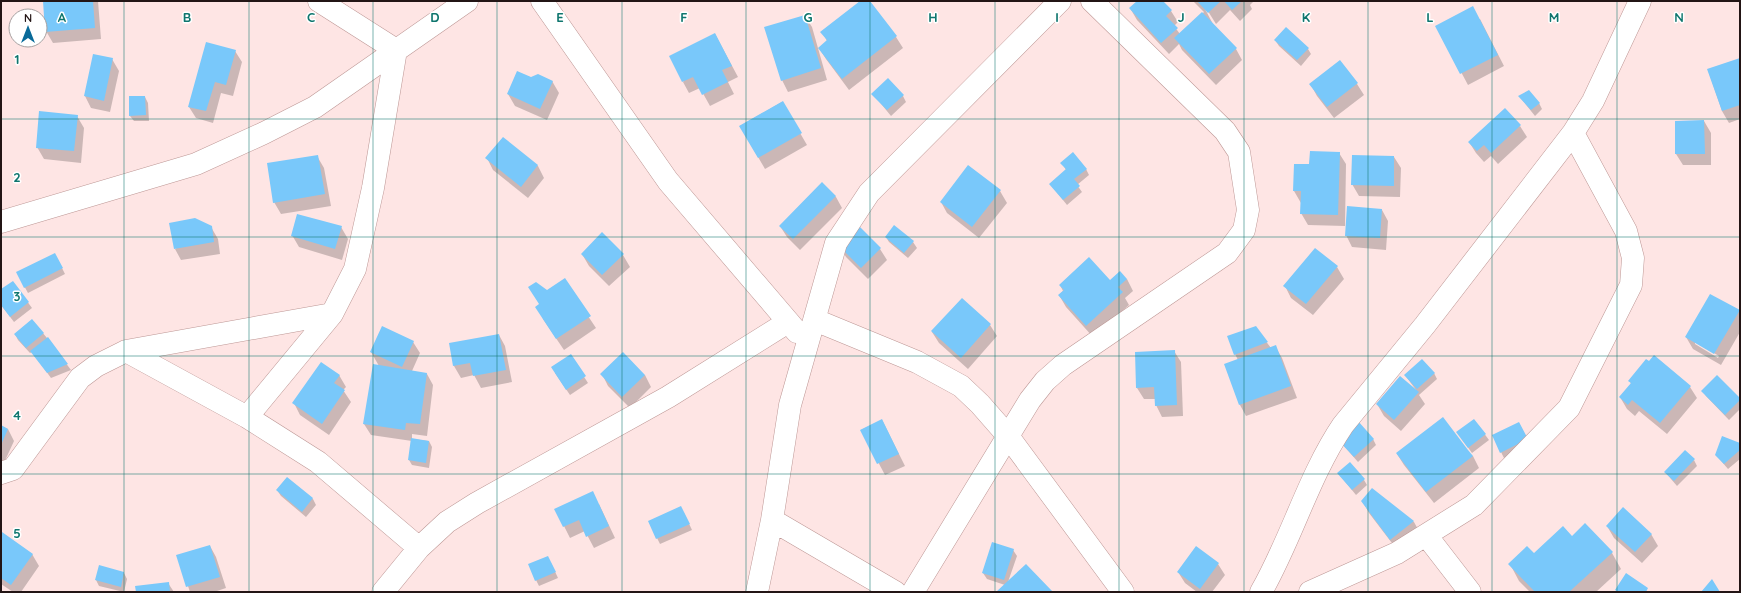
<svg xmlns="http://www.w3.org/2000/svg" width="1741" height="593" viewBox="0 0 1741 593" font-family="Quicksand,sans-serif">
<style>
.shadow{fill:#0003;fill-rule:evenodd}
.building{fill:#79c8fa}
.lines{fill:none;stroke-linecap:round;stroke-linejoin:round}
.minor-casing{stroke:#bd9795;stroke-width:23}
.minor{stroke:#fff;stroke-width:22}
.grid{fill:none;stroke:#0f766e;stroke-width:1;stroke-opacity:0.55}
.grid-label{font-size:13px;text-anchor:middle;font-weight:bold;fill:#0f766e;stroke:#fff;stroke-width:3;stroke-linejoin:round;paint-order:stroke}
</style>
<rect width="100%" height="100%" fill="#fee5e4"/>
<path class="shadow" d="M44,1H98L101,39L53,43L46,31Z
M862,1H868L896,37L903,48L849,90L826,59L819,48L827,41L822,32Z
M1138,1H1162L1171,11L1178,22L1174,26L1180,34L1204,12L1193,1H1254L1250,5L1252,9L1240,21L1230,10L1216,24L1206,8L1205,9L1214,26L1236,49L1242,60L1216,85L1182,50L1179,44L1169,54L1137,20L1130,8Z
M805,16L812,27L827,80L788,92L782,80Z
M1480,19L1504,66L1468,85L1437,27Z
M715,34L738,77L728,82L734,94L710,106L700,88L689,93L683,82Z
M1275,40L1308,49L1311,54L1301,66L1279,46Z
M235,51L242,62L233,96L221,93L213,123L196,118L189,107Z
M112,59L119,71L110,112L91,108L85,96Z
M1740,59V119L1729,123L1722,111L1708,70Z
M531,79L552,81L559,93L547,120L515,106L508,94Z
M1357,84L1364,95L1334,118L1317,96L1311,85Z
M873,94L903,96L906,102L891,116Z
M1519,96L1539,103L1542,109L1535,116Z
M145,97L148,103L149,121H134L130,116Z
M782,102L807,145L765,169L740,126Z
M77,116L84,128L81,163L44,159L37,147Z
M1704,121L1711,133V165H1683L1676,154Z
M1520,126L1527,137L1498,164L1491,156L1484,162L1476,153L1469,142Z
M503,138L538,166L544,178L528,198L493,170L487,158Z
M1339,153L1346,164L1345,226L1308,225L1301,213V203L1294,191L1310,165Z
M317,156L324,168L331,206L281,214L274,202Z
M1394,157L1401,168L1400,197L1359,196L1352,184Z
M1062,163L1086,169L1089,175L1077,185L1082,192L1067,205L1050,184L1066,170Z
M822,183L836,197L842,208L800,250L787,237L780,226Z
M1000,191L1007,203L979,238L947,213L941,202Z
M1382,210L1388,221L1386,250L1352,247L1346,235Z
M211,227L218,239L220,254L181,260L175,249Z
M341,227L348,239L342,260L299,247L292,235Z
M602,234L623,255L630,267L609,286L589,266L582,254Z
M886,237L913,242L917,248L908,258L889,242Z
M839,245L880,249L887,260L868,279L846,257Z
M58,260L65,274L28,293L17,273Z
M1337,267L1344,279L1313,315L1291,298L1285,286Z
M1127,279L1133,291L1125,298L1129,305L1093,337L1066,307L1059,295L1063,291L1060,285Z
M564,280L596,328L564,350L543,319L540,305L547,291Z
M13,282L32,308L14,322L1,305V291Z
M1739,311L1740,332L1721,365L1693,349L1686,337ZM1695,342L1719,356L1718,358L1695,344Z
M32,320L47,338L71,370L51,378L32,352L30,353L18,340L15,334Z
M990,325L997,336L968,369L939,343L932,332Z
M1255,327L1271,348L1275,346L1282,358L1297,398L1246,416L1240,405L1238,360L1235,354Z
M499,335L505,346L512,382L481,388L474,375L461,378L454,366L450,344Z
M413,342L420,353L412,371L427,374L433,385L427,436L412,434V439L429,441L432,447L429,468L412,465L409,460L412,441L371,435L364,424L379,366L371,352Z
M1174,351L1181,362L1183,416L1162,417L1156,405V399H1144L1137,388Z
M570,355L588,383L570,395L555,373Z
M1434,373L1437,379L1419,395L1425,404L1401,431L1384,416L1377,404L1416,390L1405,375Z
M602,374L645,375L651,387L630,408L608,386Z
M339,375L346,387L343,390L351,402L329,435L300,415L294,403Z
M1630,381L1690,387L1697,398L1667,434L1639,411L1635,416L1627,409L1620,397L1631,384Z
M1703,391L1740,399V409L1729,420L1706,396Z
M882,420L905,466L885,475L861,430Z
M1474,420L1489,440L1472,453L1461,438Z
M1519,423L1530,445L1504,458L1501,452Z
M1,426L8,429L14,441L3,465L1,464Z
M1373,439L1376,445L1358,462L1343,445Z
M1740,444V459L1728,469L1716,455Z
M1397,454L1473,456L1479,468L1434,503L1404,465Z
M1694,460L1697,466L1677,486L1665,472Z
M1338,473L1364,480L1367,485L1356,495Z
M287,478L313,499L316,505L306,517L281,496L277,490Z
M1372,490L1414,522L1420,533L1398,551L1369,513L1363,502Z
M599,504L615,538L594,548L585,531L570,538L564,526Z
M684,513L692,530L660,544L649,522Z
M1607,526L1651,534L1658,546L1642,563L1614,538Z
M2,534L32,554L39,566L21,592H13L1,584V535Z
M1572,537L1612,553L1621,569L1596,592H1530L1519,581L1510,564Z
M210,546L216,557L226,588L214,592H190L178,556Z
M1013,550L1017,556L1008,582L1052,592H998L1005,585L987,579L983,573Z
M551,563L558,578L539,586L536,580Z
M1218,564L1225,575L1212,592H1197L1185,583L1178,572Z
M124,573L127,579L124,592L99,586L96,580Z
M168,583L174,592H137Z"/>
<path class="building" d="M43,1H93L95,28L45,32Z
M860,1H870L897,36L842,79L818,48L827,40L820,32Z
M1137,1H1163L1172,10L1166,16L1178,28L1161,43L1129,8Z
M1197,1H1221L1208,13Z
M1224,1H1242L1232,10Z
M1473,6L1498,55L1460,74L1435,26Z
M1202,12L1237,48L1209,74L1174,38Z
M805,15L821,68L781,81L764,27Z
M1286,27L1309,48L1297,60L1274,40Z
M715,33L732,66L722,70L728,82L702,95L693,77L682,82L669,56Z
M206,42L236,50L226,85L215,82L206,111L188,107Z
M93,54L113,58L104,101L84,96Z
M1740,58V105L1722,111L1707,69Z
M1340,60L1358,83L1327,107L1309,84Z
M517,71L531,77L538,74L553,81L540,109L507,94Z
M888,78L904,95L887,110L871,94Z
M1529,90L1540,103L1531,110L1518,96Z
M129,96H145L146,115L129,116Z
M783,101L802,133L758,158L739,126Z
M1505,108L1521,125L1491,153L1484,145L1477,151L1468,142Z
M39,111L78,115L74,151L36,148Z
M1704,120L1705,154H1675V121Z
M503,137L538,165L521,187L485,158Z
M1310,151L1340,152L1338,215L1300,214L1301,191H1293L1294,164H1309Z
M1073,152L1087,169L1074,179L1080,186L1063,200L1049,184L1066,169L1060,163Z
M318,155L325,194L273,203L267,163Z
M1352,155L1394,156V186L1351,185Z
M968,165L1001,190L972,227L940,202Z
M822,182L836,196L793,239L779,226Z
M1347,206L1382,209L1380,238L1345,236Z
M297,214L342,226L335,249L291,236Z
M195,218L212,226L214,242L174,249L169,223Z
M858,225L881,248L861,268L838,245Z
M894,225L914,241L904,253L885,237Z
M602,232L624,254L602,275L581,254Z
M1315,248L1338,266L1306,304L1283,286Z
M55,253L63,268L24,288L16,272Z
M1089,257L1110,280L1120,271L1127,279L1118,287L1123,292L1086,326L1058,295L1064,290L1059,285Z
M565,278L591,316L556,339L535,307L539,304L528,287L536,282L547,290Z
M13,281L29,302L10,317L1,305V289Z
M1710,294L1740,310L1714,354L1685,337Z
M962,298L991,324L961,358L931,331Z
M32,319L44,333L26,348L14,334Z
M382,326L414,341L402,367L370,352Z
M1256,326L1268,342L1234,355L1227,336Z
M499,334L506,370L473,376L470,363L453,366L449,343Z
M48,337L68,364L47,373L30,351Z
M1276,345L1291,386L1239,405L1224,364Z
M1175,350L1177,405L1155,406L1154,387L1136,388L1135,352Z
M623,352L645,375L622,397L600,374Z
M571,354L586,376L566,390L551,367Z
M1654,355L1691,386L1660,423L1632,400L1628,405L1619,397L1631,383L1628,381L1646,359L1649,361Z
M1422,359L1435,373L1417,389L1404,375Z
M321,362L340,375L334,383L345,390L322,424L292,403Z
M373,364L427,373L420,424L406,423L405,430L363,424Z
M1717,375L1740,398V400L1725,415L1701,391Z
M1400,376L1419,392L1394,420L1376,404Z
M1443,417L1468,450L1473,456L1426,492L1396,453Z
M882,419L899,454L877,464L860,430Z
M1474,419L1486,434L1468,448L1456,432Z
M1358,421L1374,439L1354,457L1338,440Z
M1519,422L1528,439L1500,453L1492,435Z
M1,425L8,429L1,445Z
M1722,436L1740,443V450L1724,464L1715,455Z
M411,438L429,441L426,463L408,460Z
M1685,450L1695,459L1674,481L1664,472Z
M1350,462L1365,479L1352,490L1337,473Z
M287,477L313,498L302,512L276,490Z
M1372,488L1414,521L1390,540L1361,501Z
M593,491L609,526L586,537L579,520L563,527L554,509Z
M681,506L690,524L656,539L648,521Z
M1623,507L1652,534L1635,552L1606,526Z
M1585,523L1613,552L1569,592H1535L1508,564L1527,546L1534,553L1563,526L1572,536Z
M2,532L33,554L11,585L1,578Z
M992,542L1014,549L1004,580L982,573Z
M210,545L220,577L186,587L176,555Z
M1196,546L1219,563L1200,589L1177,572Z
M548,556L556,572L535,581L528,564Z
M1026,564L1053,592H996Z
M99,565L124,572L121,587L95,580Z
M1626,573L1648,588L1646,592H1618L1615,590Z
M1712,579L1720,592H1701Z
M169,582L170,592H136L135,586Z"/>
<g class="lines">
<g class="minor-casing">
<path id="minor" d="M319,1L396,50
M542,1L668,181L797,332
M1,222L196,164L264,133L315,107L467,1
M815,320L917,362L961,386L980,404L1008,436L1123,592
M126,351L247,417L318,462L419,548
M247,417L332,314
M1,473L13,469L80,378L96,366L126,351L332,314L355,269L373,188L396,50
M772,520L895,592
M1426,535L1470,592
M383,592L419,548L447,522L477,503L668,397L788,322
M757,592L772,520L790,405L836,243L869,193L1060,1
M913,592L1030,400L1045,381L1063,365L1227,253L1244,230L1248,210L1239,152L1225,131L1092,1
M1261,592C1292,538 1308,477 1343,425L1425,325L1573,133L1593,101L1640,1
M1310,592L1397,553L1474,505L1569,408L1631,285L1633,258L1626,231L1573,133"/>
</g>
<use href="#minor" class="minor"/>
</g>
<path class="grid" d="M124,1V592M249,1V592M373,1V592M497,1V592M622,1V592M746,1V592M870,1V592M995,1V592M1119,1V592M1244,1V592M1368,1V592M1492,1V592M1617,1V592M1,119H1740M1,237H1740M1,356H1740M1,474H1740"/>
<g class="grid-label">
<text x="62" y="22">A</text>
<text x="187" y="22">B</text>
<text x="311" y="22">C</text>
<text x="435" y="22">D</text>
<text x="560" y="22">E</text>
<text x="684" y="22">F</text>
<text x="808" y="22">G</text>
<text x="933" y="22">H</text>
<text x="1057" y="22">I</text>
<text x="1181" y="22">J</text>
<text x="1306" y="22">K</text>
<text x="1430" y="22">L</text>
<text x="1554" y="22">M</text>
<text x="1679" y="22">N</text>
<text x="17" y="64">1</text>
<text x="17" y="182">2</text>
<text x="17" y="301">3</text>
<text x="17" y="420">4</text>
<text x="17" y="538">5</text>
</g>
<rect width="1741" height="593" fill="none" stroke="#231515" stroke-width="4"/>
<g transform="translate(28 28)"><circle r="19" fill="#ffffff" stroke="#a7a1a1"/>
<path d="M0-3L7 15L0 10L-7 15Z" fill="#096a99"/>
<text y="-6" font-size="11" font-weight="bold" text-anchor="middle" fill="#231515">N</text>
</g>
</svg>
